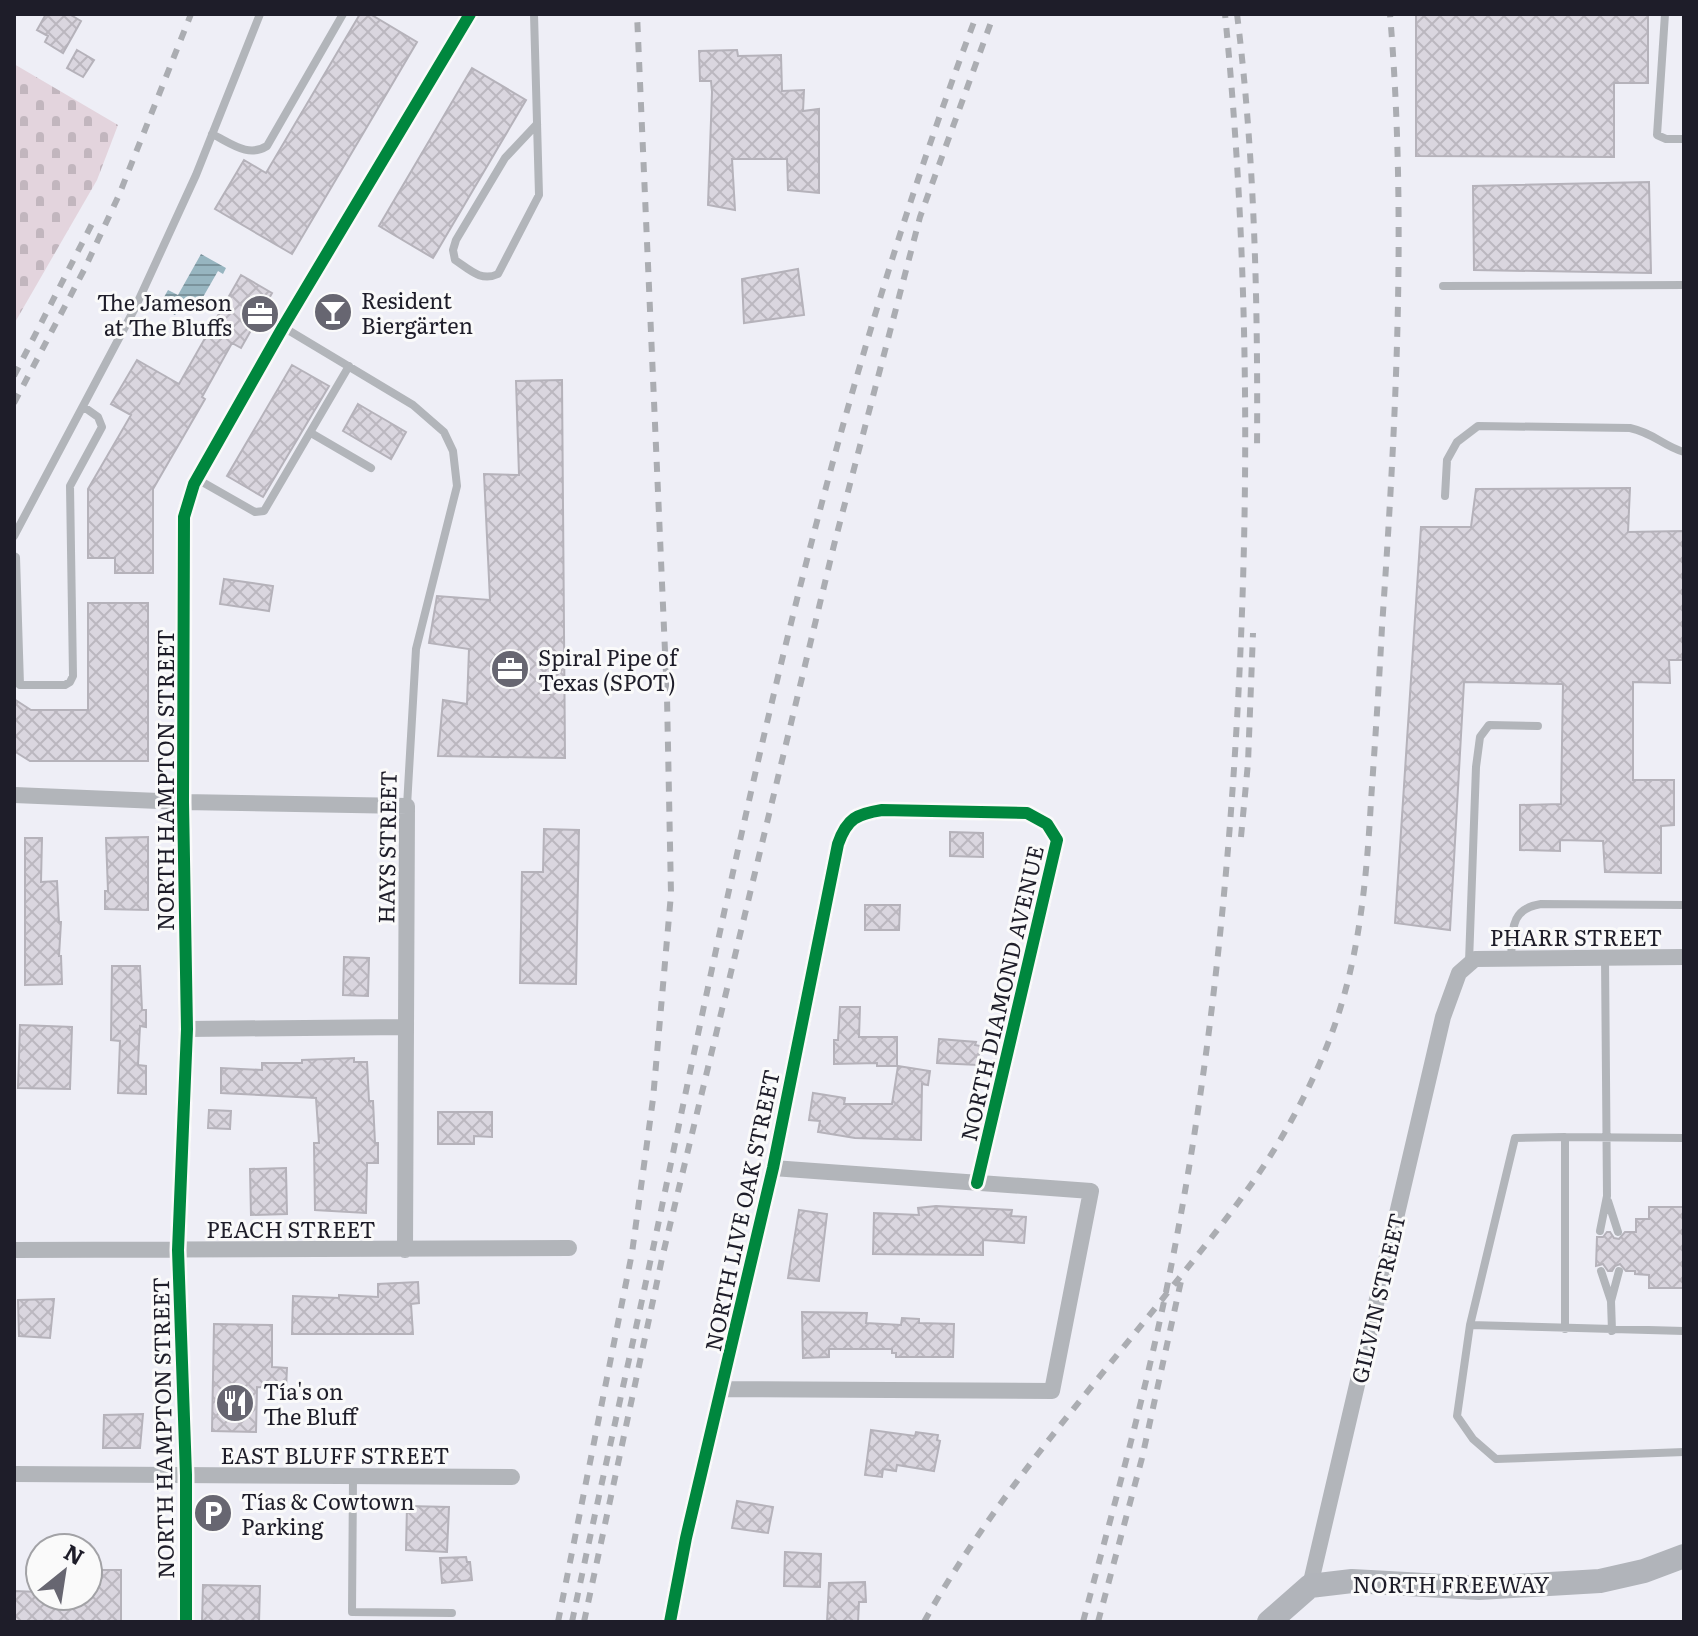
<svg xmlns="http://www.w3.org/2000/svg" width="1698" height="1636" viewBox="0 0 1698 1636" font-family="Literata,serif">
<style>
.cemetery{fill:url(#cemetery-stones)}
.water{fill:url(#water-rules)}
.building{fill:url(#building-cross-hatch);stroke:#b5b2ba;stroke-width:2}
.lines{fill:none;stroke-linecap:round;stroke-linejoin:round}
.lane{stroke:#b2b5ba;stroke-width:8}
.street{stroke:#b2b5ba;stroke-width:16}
.secondary{stroke:#b1b4ba;stroke-width:24}
.rail{stroke:#abadb2;stroke-width:6;stroke-dasharray:10 10;stroke-linecap:butt}
.cycleway-casing{stroke:#fafafa;stroke-width:17}
.cycleway{stroke:#00873e;stroke-width:12}
.labels{text-anchor:middle;dominant-baseline:central;stroke-width:6;stroke-linejoin:round;paint-order:stroke}
.poi-label{font-size:22px;fill:#1e1d29;stroke:#fafafa;text-anchor:start}
.street-label{font-size:22px;fill:#1e1d29;stroke:#fafafa}
</style>
<defs>
<pattern id="cemetery-stones" width="16" height="16" patternUnits="userSpaceOnUse" patternTransform="scale(2)"><rect width="16" height="16" fill="#e3d4dd"/><path d="M2 7V4a2 2 0 0 1 4 0v3zM10 15v-3a2 2 0 0 1 4 0v3z" fill="#c2b6be"/></pattern>
<pattern id="water-rules" width="6" height="5" patternUnits="userSpaceOnUse" patternTransform="scale(2)"><rect width="6" height="5" fill="#97b5c0"/><path d="M0 2.5h6" fill="none" stroke="#7b939c"/></pattern>
<pattern id="building-cross-hatch" width="8" height="8" patternUnits="userSpaceOnUse" patternTransform="scale(2)"><rect width="8" height="8" fill="#dad6df"/><path d="M0 0l8 8M0 8l8-8" fill="none" stroke="#bbb7bf"/></pattern>
</defs>
<rect width="100%" height="100%" fill="#eeeef6"/>
<path class="cemetery" d="M14,64L118,125L97,180L14,324Z"/>
<path class="water" d="M201,254L226,268L223,274L218,271L195,311L182,304L175,315L159,306L168,290L178,295Z"/>
<path class="building" d="M46,14H69L81,21L63,53L45,42L48,36L37,30Z
M360,14H370L417,42L292,254L215,209L244,160L266,173Z
M1416,14H1648V83H1614V157L1416,156Z
M77,50L94,60L83,77L67,68Z
M737,50L738,56L781,55L782,91L804,90L803,111L819,109V193L788,190L787,159H732L735,210L708,205L712,92L711,81H700L699,51Z
M472,68L526,100L433,258L379,226Z
M1649,182L1651,273L1474,270L1473,186Z
M798,269L804,315L744,323L742,279Z
M241,275L272,293L241,348L232,343L202,397L205,399L153,489V573H115V558H88V489L131,415L111,404L137,360L179,384Z
M292,365L329,386L263,497L227,476Z
M562,380L565,758L438,756L443,700L467,704L469,649L429,643L437,596L490,600L484,474L519,475L516,381Z
M358,404L406,432L391,459L343,431Z
M1630,488L1628,532L1684,531V660H1669L1670,683L1633,682V780H1674V825L1661,826V873L1605,872L1603,841L1560,840V851L1520,850V805L1561,804L1563,684L1464,682L1450,930L1395,923L1421,527H1471L1476,489Z
M224,579L273,586L269,611L220,604Z
M88,603H148V761H30L14,751V699L31,710H88Z
M544,829L579,830L576,984L520,983L522,872H543Z
M950,832L983,833V857L950,856Z
M148,837V910L105,909V891H108L106,838Z
M25,838H42L41,882L57,881L59,922H61L59,956H61L62,984L25,985Z
M865,905H900L899,930H865Z
M344,957L369,958L368,996L343,995Z
M112,966H140L142,1010H146V1027L140,1026L138,1065L146,1066V1094L118,1093L120,1041L111,1040Z
M840,1007H860L859,1037H897V1066H877V1063L834,1064V1040H838Z
M20,1025L72,1027L70,1089L18,1088Z
M939,1039L976,1042L975,1045L980,1046L978,1065L937,1063Z
M354,1058V1062H367L369,1101H373L375,1143H378V1163H367L366,1213L315,1210L314,1143H319L316,1098L221,1093V1068L262,1070V1063H302V1060Z
M898,1066L930,1071L928,1085L922,1084L921,1140L855,1138L818,1132L820,1121L809,1120L813,1093L845,1098L844,1104H892Z
M209,1110L231,1111L230,1129L208,1128Z
M438,1112H492V1137L474,1136V1144H438Z
M286,1168L287,1214L251,1215L250,1169Z
M936,1206L1012,1210L1011,1216L1026,1217L1024,1243L983,1240V1255L873,1254L874,1213L919,1215L918,1208Z
M1649,1207H1684V1288H1649V1275L1635,1274V1271H1626L1620,1264L1615,1266L1612,1271H1608L1603,1264L1596,1266L1597,1237H1603L1607,1232H1610L1614,1238L1619,1239L1625,1232H1636V1219H1649Z
M799,1210L827,1214L819,1281L788,1278Z
M418,1282L419,1303L411,1304L413,1334H292L293,1296L339,1298V1295L378,1297V1284Z
M54,1299L50,1338L19,1336L18,1300Z
M802,1312L867,1313L866,1323L901,1325L902,1318L919,1319V1323L954,1324L953,1357H896V1353H892V1349H829V1357L803,1358Z
M214,1324L272,1325V1367L287,1368L286,1389L257,1387L256,1432L212,1431Z
M143,1414L140,1448H103L104,1415Z
M871,1430L915,1436L916,1432L938,1435L937,1440L940,1441L934,1471L897,1465L896,1471L883,1469L882,1477L865,1475Z
M737,1501L773,1507L768,1533L732,1528Z
M407,1506L449,1507L447,1552L406,1550Z
M785,1552L821,1554L820,1587L784,1586Z
M466,1557L467,1562H470L472,1580L442,1583L440,1558Z
M88,1570H121V1622H14V1591L40,1592V1596H88Z
M865,1582L866,1602H859L858,1622H827L829,1583Z
M203,1585L260,1586L259,1622H202Z"/>
<g class="lines">
<path class="lane" d="M534,14L539,195L498,274C481,282 470,270 455,260L453,250L456,240L505,158L537,124
M1665,14L1657,135L1666,139H1684
M212,134C231,143 248,158 267,146L343,14
M1443,286L1684,285
M283,327L413,405L444,432L453,451L457,486L416,649L407,806
M311,433L371,468
M197,479L255,512L264,511L349,366
M1445,496L1447,460L1457,442L1478,426L1630,428C1654,433 1663,446 1684,452
M14,536L135,308L196,175L260,14
M14,556L16,557L20,685
M14,681L20,685H65L70,682L73,676L70,486L102,427L98,417L84,407
M1511,958C1513,931 1509,909 1541,904L1684,905
M1469,962L1476,767L1480,737L1489,725L1538,726
M1565,1137L1515,1138L1470,1325L1457,1416L1473,1439L1496,1459L1684,1452
M1608,1201L1618,1232
M1600,1231L1607,1196L1605,958
M1601,1271L1611,1301L1612,1331
M1611,1301L1619,1271
M1470,1325L1684,1331
M1565,1329V1137L1684,1138
M353,1477L352,1612L452,1613"/>
<path class="street" d="M14,795L183,802L407,806L405,1250
M187,1029L406,1027
M14,1250L569,1248
M722,1389L1052,1391L1091,1191L773,1168
M14,1474L512,1477
M1310,1586L1443,1017L1459,973L1475,959L1684,957
M186,1622V1475L178,1250L187,1029L183,802L184,517L194,484L283,327L470,14
M670,1622L686,1538L773,1168L838,844C847,818 857,814 882,810L1027,813L1047,824L1057,840L977,1183"/>
<path class="secondary" d="M1269,1622L1310,1586L1352,1581L1479,1588L1600,1581L1644,1571L1684,1556"/>
<path class="rail" d="M1237,14C1255,159 1258,307 1257,453
M14,376L96,216
M14,403L84,270L119,195L191,14
M1241,837L1248,763L1253,633
M558,1622L632,1253L653,1099L671,894L667,697L637,14
M572,1622C601,1483 633,1345 662,1206C746,803 830,400 977,14
M584,1622L663,1254L834,545L920,217L994,14
M924,1622C991,1502 1083,1399 1168,1292C1212,1237 1257,1183 1291,1121C1311,1085 1328,1048 1340,1009C1361,942 1367,871 1371,801C1375,743 1379,685 1382,627C1396,422 1407,218 1390,14
M1083,1622C1113,1509 1145,1396 1168,1282C1208,1084 1229,883 1239,682C1250,460 1247,236 1225,14
M1098,1622L1142,1458L1181,1281"/>
<g class="cycleway-casing">
<path id="cycleway" d="M186,1622V1475L178,1250L187,1029L183,802L184,517L194,484L283,327L470,14
M670,1622L686,1538L773,1168L838,844C847,818 857,814 882,810L1027,813L1047,824L1057,840L977,1183"/>
</g>
<use href="#cycleway" class="cycleway"/>
</g>
<defs>
<g id="bar-disc" transform="scale(2)"><circle r="9.5" fill="#676671" stroke="#fafafa"/><path d="M-6-5H6L.8 .8V4.5H3.5V6h-7V4.5H-.8V.8Z" fill="#fff"/></g>
<g id="office-disc" transform="scale(2)"><circle r="9.5" fill="#676671" stroke="#fafafa"/><path d="M-6-3h4V-5.5h4V-3h4V5H-6ZM-1-4.5V-3h2v-1.5ZM-6 0V1H6V0Z" fill="#fff"/></g>
<g id="restaurant-disc" transform="scale(2)"><circle r="9.5" fill="#676671" stroke="#fafafa"/><path d="M-5-6h1v4h1v-4h1v4h1v-4h1v5L-1.5 .5V6h-2V.5L-5-1ZM5-6V6H3V1.5H1.5Q1.5-4 5-6Z" fill="#fff"/></g>
<g id="parking-disc" transform="scale(2)"><circle r="9.5" fill="#676671" stroke="#fafafa"/><path d="M-3.5-5.5H1a3.5 3.5 0 0 1 0 7H-1V5.5H-3.5ZM-1-3.4V-.6H.8a1.4 1.4 0 0 0 0-2.8Z" fill="#fff"/></g>
</defs>
<g fill-rule="evenodd">
<use href="#bar-disc" x="333" y="312"/>
<use href="#office-disc" x="260" y="314"/>
<use href="#office-disc" x="510" y="669"/>
<use href="#restaurant-disc" x="235" y="1403"/>
<use href="#parking-disc" x="213" y="1513"/>
</g>
<g class="labels">
<g class="poi-label">
<text x="361" y="299">Resident<tspan x="361" dy="25">Biergärten</tspan></text>
<text x="232" y="301" text-anchor="end">The Jameson<tspan x="232" dy="25">at The Bluffs</tspan></text>
<text x="538" y="656">Spiral Pipe of<tspan x="538" dy="25">Texas (SPOT)</tspan></text>
<text x="263" y="1390">Tía's on<tspan x="263" dy="25">The Bluff</tspan></text>
<text x="241" y="1500">Tías &amp; Cowtown<tspan x="241" dy="25">Parking</tspan></text>
</g>
<g class="street-label">
<text transform="translate(164 780) rotate(-90)">NORTH HAMPTON STREET</text>
<text transform="translate(386 847) rotate(-89)">HAYS STREET</text>
<text x="1576" y="936">PHARR STREET</text>
<text transform="translate(1001 993) rotate(-77)">NORTH DIAMOND AVENUE</text>
<text transform="translate(741 1210) rotate(-78)">NORTH LIVE OAK STREET</text>
<text x="291" y="1228">PEACH STREET</text>
<text transform="translate(1377 1298) rotate(-77)">GILVIN STREET</text>
<text transform="translate(162 1428) rotate(-91)">NORTH HAMPTON STREET</text>
<text x="335" y="1454">EAST BLUFF STREET</text>
<text x="1451" y="1583">NORTH FREEWAY</text>
</g>
</g>
<rect width="1698" height="1636" fill="none" stroke="#1e1d29" stroke-width="32"/>
<g transform="translate(64 1572) rotate(30)"><circle r="38" fill="#fafafa" stroke="#a2a2a6" stroke-width="2"/>
<path d="M0-6L14 30L0 20L-14 30Z" fill="#676671"/>
<text y="-12" font-size="22" font-weight="bold" text-anchor="middle" fill="#1e1d29">N</text>
</g>
</svg>
